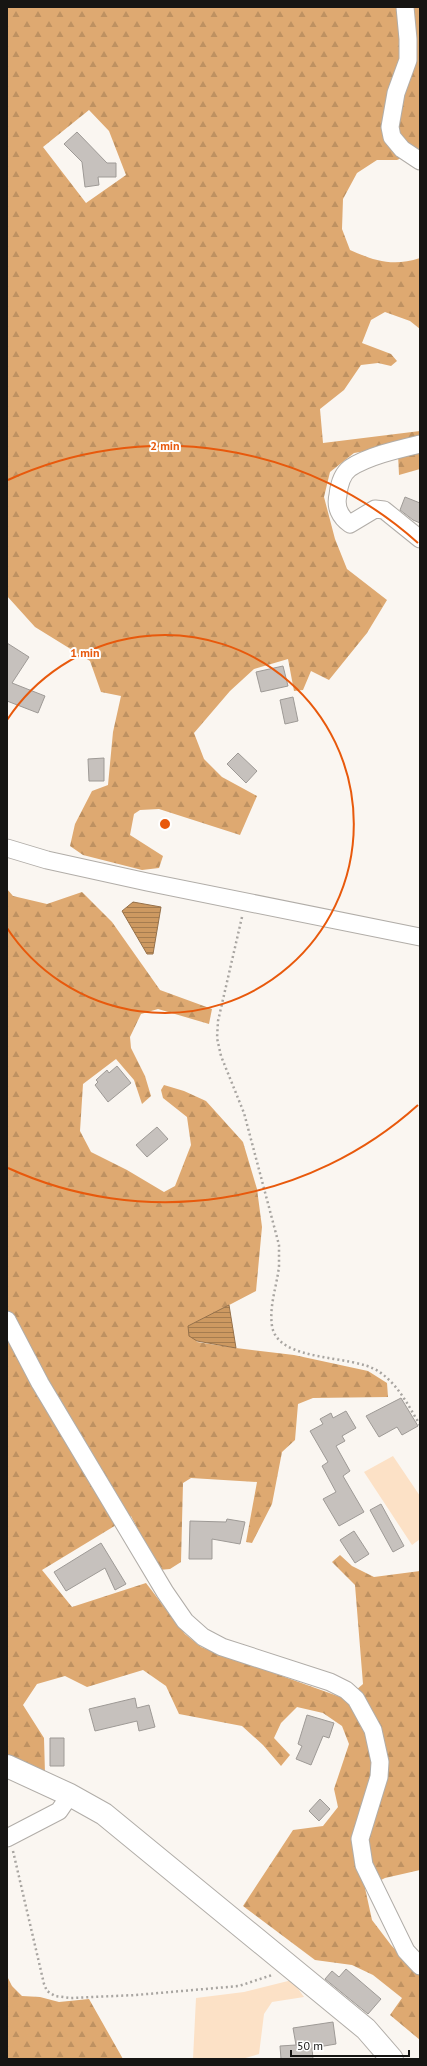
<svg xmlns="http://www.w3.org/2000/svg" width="427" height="2066" viewBox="0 0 427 2066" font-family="'PT Sans',sans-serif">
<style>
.forest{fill:url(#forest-firs);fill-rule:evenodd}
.garden{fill:#fce1c6}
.water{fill:url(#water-rules);stroke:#96714a}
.building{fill:#c6c1bd;stroke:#9e9a96}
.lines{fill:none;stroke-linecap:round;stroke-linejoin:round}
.street-casing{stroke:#b1ada8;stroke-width:19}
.secondary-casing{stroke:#b1ada8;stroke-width:24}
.path{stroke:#a8a5a1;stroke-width:2.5;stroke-dasharray:2 3;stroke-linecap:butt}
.street{stroke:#fff;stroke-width:17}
.secondary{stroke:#fff;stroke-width:22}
.ring{fill:none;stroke:#e8590c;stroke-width:2}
.centre{fill:#e8590c;stroke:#fff;stroke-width:2}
.ring-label{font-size:12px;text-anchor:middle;font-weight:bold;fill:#e8590c;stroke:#fff;stroke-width:4;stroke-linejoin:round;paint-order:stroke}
</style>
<defs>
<pattern id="forest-firs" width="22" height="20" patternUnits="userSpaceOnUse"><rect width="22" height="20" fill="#dea971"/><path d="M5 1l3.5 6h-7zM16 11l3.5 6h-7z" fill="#be9161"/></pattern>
<pattern id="water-rules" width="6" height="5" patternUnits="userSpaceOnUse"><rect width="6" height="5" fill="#cd9961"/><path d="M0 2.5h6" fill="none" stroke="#a57c4f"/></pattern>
</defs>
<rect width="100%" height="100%" fill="#faf6f1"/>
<path class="forest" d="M7,7H420V150L397,160H377L357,173L343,199L342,229L350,250C375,261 393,267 420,258V329L410,321L385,312L371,320L362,343L391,354L397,361L391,366L378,363L361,365L344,390L320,409L323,443L420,431V469L399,475L398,454L385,448L354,453L330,472L324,497L335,539L347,569L387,600L367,633L329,680L311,671L303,690L294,691L288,659L254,669L230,691L194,733L204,759L222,777L257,796L240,835L159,809L140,810L134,814L130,835L163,856L159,868L142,870L83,855L70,846L75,824L92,791L108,785L113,732L121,696L101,692L90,661L35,627L7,596ZM89,110L109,131L126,175L86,203L43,147Z
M7,889L13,896L47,904L82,892L112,922L160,990L212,1009L209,1024L158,1009L141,1014L130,1037L131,1048L145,1076L151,1096L142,1104L134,1080L116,1059L83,1084L80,1131L91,1152L127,1170L164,1192L175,1186L191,1145L187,1117L163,1098L161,1090L164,1085L184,1091L206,1101L243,1142L257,1189L262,1227L256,1291L189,1326L197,1342L236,1348L294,1355L368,1371L387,1383L388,1397L313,1398L298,1404L295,1440L282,1452L272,1504L252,1543L246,1542L257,1482L191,1478L183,1483L181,1562L170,1569L159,1570L131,1516L42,1570L72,1607L146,1583L185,1634L201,1647L346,1699L363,1684L355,1585L332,1562L340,1555L352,1566L374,1577L420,1571V1870L385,1878L365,1888L372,1920L391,1945L420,1976V2040L390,2015L402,1998L373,1975L352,1965L315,1960L243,1906L293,1830L323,1826L338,1807L334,1789L349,1744L342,1726L323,1713L297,1707L281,1723L274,1738L290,1755L281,1766L263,1745L242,1726L179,1714L166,1686L143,1670L87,1687L65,1676L37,1684L23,1705L44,1738L45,1774L7,1758Z
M7,1976L12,1986L22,1996L40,1997L59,2002L89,1999L123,2059H7Z"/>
<path class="garden" d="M393,1456L420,1496V1539L412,1545L364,1472Z
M292,1980L304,1997L272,2002L264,2014L259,2054L242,2059H193L196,1998L244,1992Z"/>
<path class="water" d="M133,902L161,907L153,954H147L122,911Z
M229,1305L236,1348L197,1341L189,1336L188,1326Z"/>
<path class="building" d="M77,132L107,163H116V177H98L99,185L85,187L82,162L64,144Z
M405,497L420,503V523L413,520L400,510Z
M7,643L29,657L12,683L45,696L38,713L7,701Z
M283,666L288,686L261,692L256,672Z
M293,697L298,721L285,724L280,700Z
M238,753L257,771L246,783L227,764Z
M104,758V781H89L88,759Z
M117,1066L131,1083L108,1102L95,1085L98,1082L96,1080L107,1070L109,1073Z
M157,1127L168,1139L147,1157L136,1145Z
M401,1398L418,1426L402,1435L397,1427L379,1437L366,1416Z
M346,1411L356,1428L342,1436L345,1441L336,1446L350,1471L343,1476L364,1512L339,1526L323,1499L336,1492L322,1466L328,1462L310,1431L323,1424L320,1419L331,1413L333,1418Z
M381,1504L404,1546L393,1552L370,1510Z
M227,1519L245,1522L240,1544L212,1539V1559H189L190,1521L226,1522Z
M354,1531L369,1554L355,1563L340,1540Z
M101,1543L126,1584L115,1590L105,1568L66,1591L54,1572Z
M135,1698L137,1708L149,1705L155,1727L139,1731L137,1721L95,1731L89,1709Z
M307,1715L334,1723L329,1738L323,1736L311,1765L296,1759L302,1746L298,1744Z
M50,1738H64V1766H50Z
M320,1799L330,1809L319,1821L309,1811Z
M346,1969L381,1999L368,2014L325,1979L332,1971L339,1977Z
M333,2022L336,2044L312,2048L313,2059H281L280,2046L296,2045L293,2028Z"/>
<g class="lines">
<g class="street-casing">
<path id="street" d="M405,7L408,39V60L396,93L390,127L392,137L402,149L420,161
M420,444C399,449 368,456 350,468C342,474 339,485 338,495C335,507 340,517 350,524L375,509L384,510L420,539
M7,848L47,860L147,882L420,937
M7,1320L40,1383L165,1592L185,1621L203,1637L222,1647L330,1682L346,1690L356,1699L373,1730L380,1762L379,1777L360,1839L364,1865L406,1951L420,1966
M7,1838L59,1811L70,1795"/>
</g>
<g class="secondary-casing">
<path id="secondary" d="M7,1766L70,1795L104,1814L366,2029L392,2059"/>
</g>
<path class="path" d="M242,917L218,1021L217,1038L221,1056L244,1113L279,1245C279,1252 279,1259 279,1266C277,1286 269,1305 272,1326C278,1363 352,1354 378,1371C398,1384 408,1405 420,1425
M13,1851L44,1984L47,1991L55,1996L71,1998L136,1995L239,1986L272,1975"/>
<use href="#street" class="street"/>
<use href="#secondary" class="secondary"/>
</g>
<g class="ring">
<path d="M7 720A189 189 0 1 1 7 928"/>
<path d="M418 1105A378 378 0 0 1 8 1168M8 480A378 378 0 0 1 418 543"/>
</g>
<circle cx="165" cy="824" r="6" class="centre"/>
<g class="ring-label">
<text x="165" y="450">2 min</text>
<text x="85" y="657">1 min</text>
</g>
<rect width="427" height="2066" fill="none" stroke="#161513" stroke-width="16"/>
<path d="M291 2050v6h118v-6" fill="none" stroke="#161513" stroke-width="2"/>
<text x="297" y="2050" font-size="12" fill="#161513" stroke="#ffffff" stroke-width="3" paint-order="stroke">50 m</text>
</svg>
